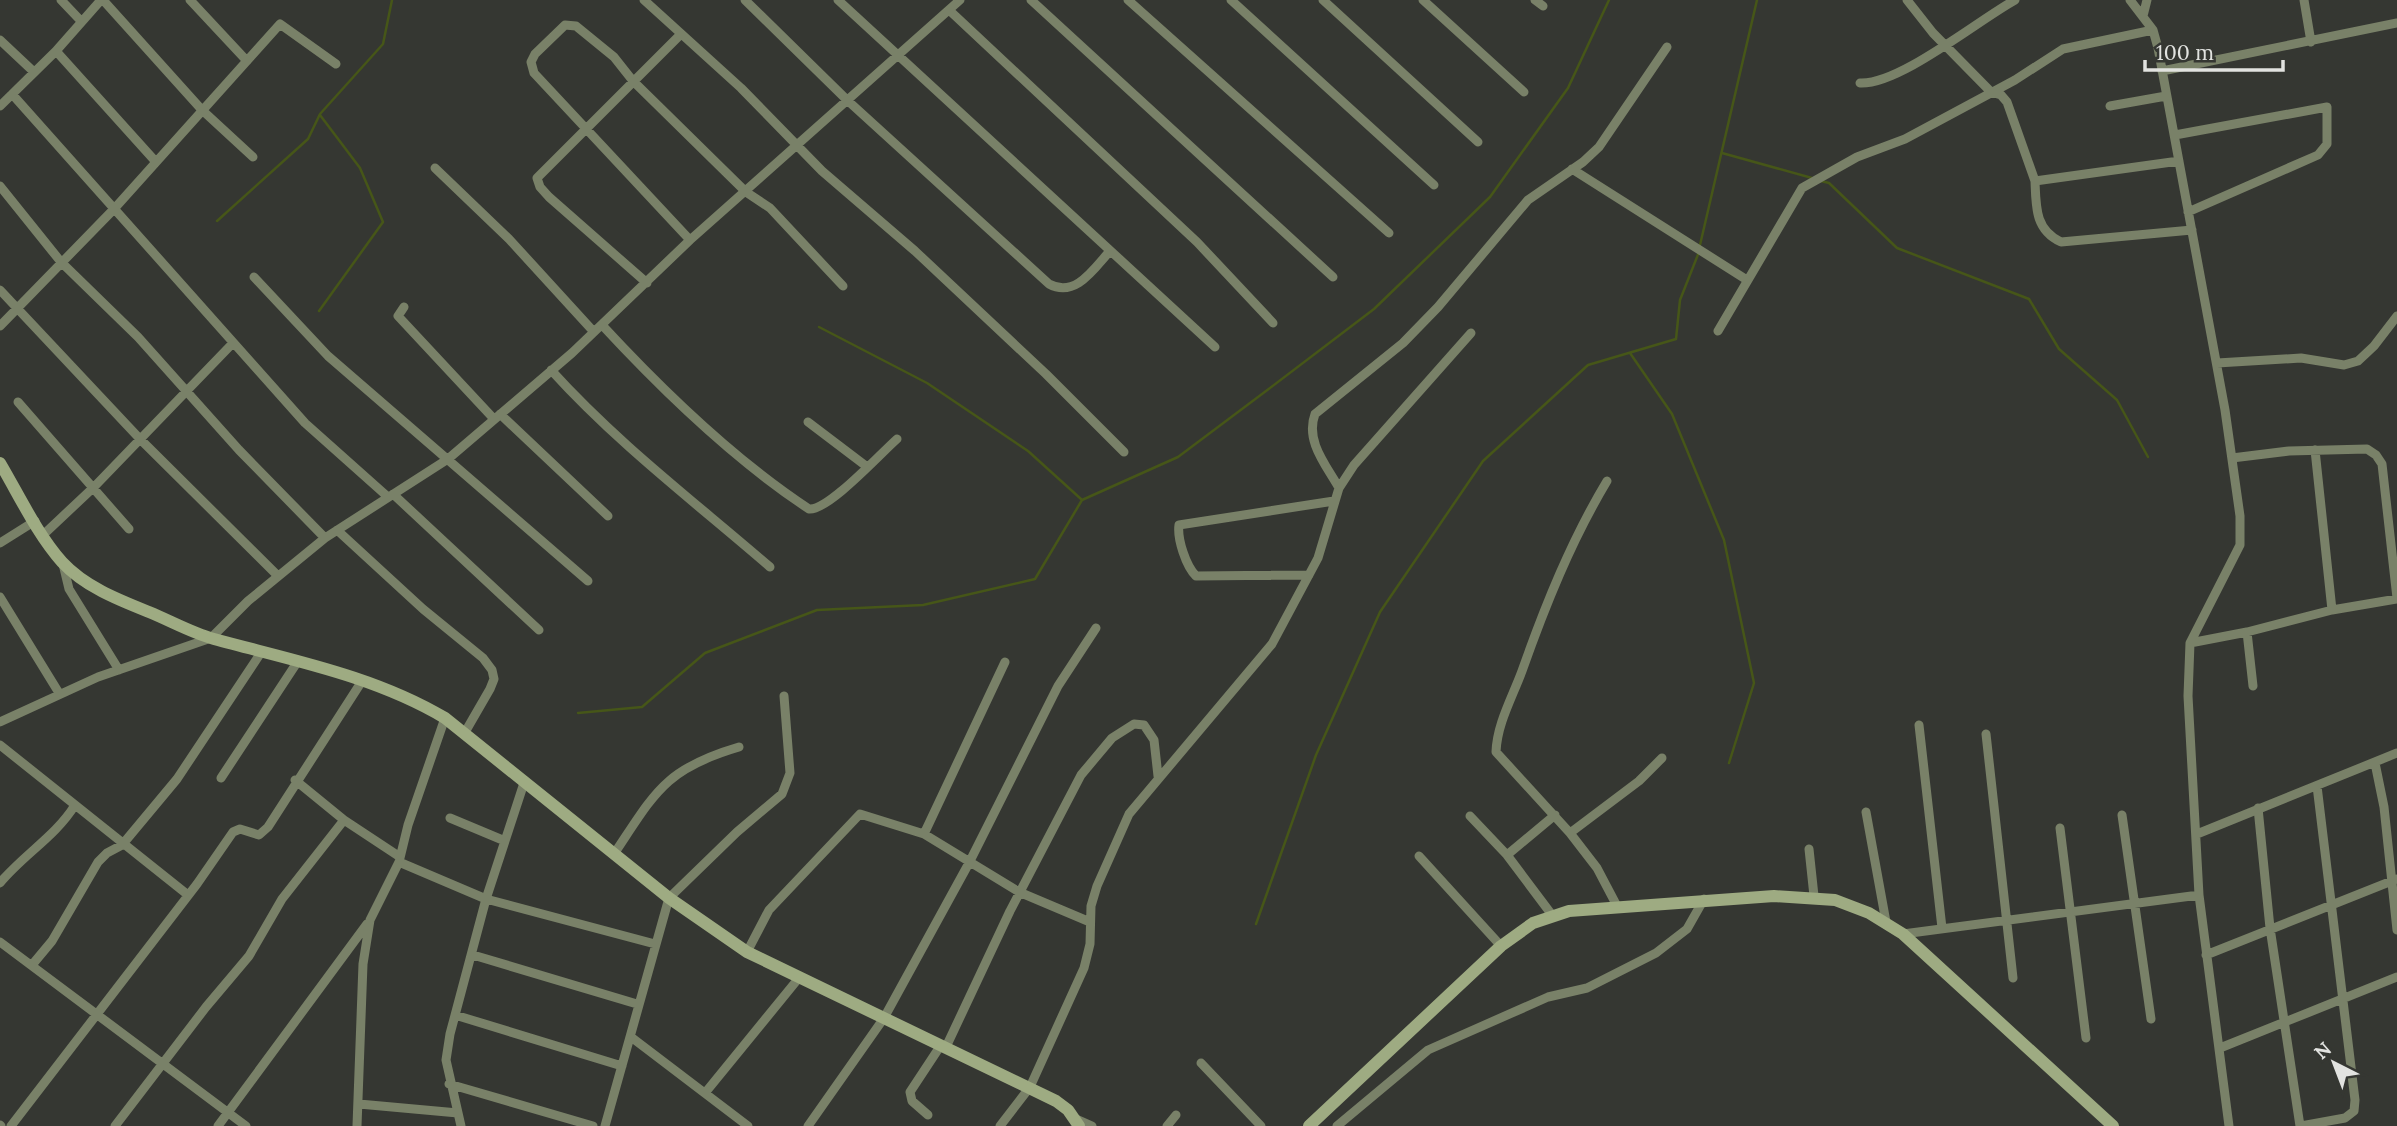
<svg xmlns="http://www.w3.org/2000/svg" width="2397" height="1126" viewBox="0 0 2397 1126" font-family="Lora,serif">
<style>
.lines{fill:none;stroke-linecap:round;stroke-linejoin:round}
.stream{stroke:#465618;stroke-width:2.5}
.street{stroke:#798168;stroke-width:9}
.secondary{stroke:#9eab82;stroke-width:12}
</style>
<rect width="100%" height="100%" fill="#353732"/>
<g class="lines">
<path class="stream" d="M1722,153L1812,178
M1821,181L1829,183L1897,248L2029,299L2059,349L2117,400L2148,457
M217,221L308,139L320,114L383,44L392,0
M1700,245L1757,0
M319,311L383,222L360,168L320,115
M819,327L927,383L1028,451L1081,499
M1630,353L1672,414L1724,540L1754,683L1729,763
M578,713L642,707L705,653L817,610L923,605L1035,579L1082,500L1178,457L1266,391L1374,309L1490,197L1568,88L1609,0
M1256,924L1316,755L1380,612L1483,461L1588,365L1676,339L1680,300L1699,252"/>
<path class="street" d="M61,0L81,21
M103,0L202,110L253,157
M190,0L247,61
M644,0L741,88L822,171L915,251L1046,374L1124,452
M745,0L847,100L1049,284C1075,298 1093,270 1109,252
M838,0L1215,347
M1031,0L1333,277
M1128,0L1389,233
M1231,0L1434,185
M1323,0L1478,142
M1423,0L1524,92
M1535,0L1543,6
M1907,0L1933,33L1991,92L2001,95L2007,102L2035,181L2179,161
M2130,0L2153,30L2158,48L2225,410L2240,516V545L2190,643L2188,696L2199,895L2229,1126
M2304,0L2311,42
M949,10L1197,242L1273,323
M2143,16L2147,0
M0,40L34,72
M56,51L156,162
M2162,71L2397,23
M1860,83C1899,85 1977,21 2015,0
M12,94L305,423L388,497
M0,106L56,51L101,0
M2110,106L2166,96
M2175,135L2327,107V144L2318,155L2188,212
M435,168L509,239L594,332
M1572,169L1747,280
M2035,181C2036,207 2035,230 2061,242L2192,230
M0,186L61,262L138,337L239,450L325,538
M690,240L534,73L531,62L535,54L565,25L576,26L614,57L633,81L746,192L770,208L843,286
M254,277L328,356L588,581
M647,283L549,197L540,187L537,178L680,35
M0,290L140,439L277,575
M404,307L398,316L494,419
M602,325C664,392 733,459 809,509C828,511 880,454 897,439
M0,326L114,209L280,24L336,64
M1718,331L1802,188L1857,157L1905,139L2015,80L2063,49L2153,30
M2217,363L2301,358L2344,365L2358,361L2374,346L2397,316
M551,370C618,444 695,502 770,567
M18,402L129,529
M500,414L608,516
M808,422L866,466
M2315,450L2332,610
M2232,458L2289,451L2367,449L2376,455L2382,464L2397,598
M1607,481C1571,541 1545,606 1522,671C1512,698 1497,724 1496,752L1570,833L1597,868L1617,906
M1339,488C1326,465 1305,441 1315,414L1403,343L1438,307L1528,200L1583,162L1599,147L1667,47
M393,494L539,630
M337,530L423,609L483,658L492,670L494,679L490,689L464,734
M43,535L94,487L232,344
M0,543L35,521
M63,564L69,589L119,670
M1309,575L1196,576C1186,566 1177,539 1179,525L1334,501
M0,597L59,693
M2247,632L2253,686
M2190,643L2247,632L2332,610L2397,599
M0,722L98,677L211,638L248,601L325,538L448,459L572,353L690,240L960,0
M1919,725L1942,928
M1986,734L2013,978
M0,745L188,895
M2375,763L2384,807L2397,930
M221,778L298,661
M295,780L344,820L400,857
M2258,808L2270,928L2300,1126
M1866,812L1886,922
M2122,815L2151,1019
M1470,816L1507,855L1552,915
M450,818L505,841
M2060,828L2086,1038
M1570,833L1639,781L1662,758
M924,834L1005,662
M2197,834L2397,753
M1809,849L1814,896
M614,854C655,793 664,769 739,747
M1507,855L1555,815
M1419,856L1501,946
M399,862L486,899L655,944
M0,883C23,855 56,836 75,805
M1903,934L2199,895
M0,942L246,1126
M747,952L769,910L860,814L924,834L1019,892L1090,922
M473,955L637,1004
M2206,955L2397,879
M32,965L52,941L98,862L107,853L122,845L177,779L262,651
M455,1015L622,1066
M631,1037L748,1126
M946,1047L1010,911L1081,775L1112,738L1134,724L1144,725L1154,740L1158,776
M2220,1048L2397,977
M1201,1063L1261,1126
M449,1084L593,1126
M705,1093L798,979
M359,1104L458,1113
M928,1115L912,1101L910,1092L941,1045
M1074,1118L1092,1126
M0,1125L1,1126
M11,1126L197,884L233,832L240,829L259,835L268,827L362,681
M115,1126L206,1007L249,956L282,899L344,820
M218,1126L367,924
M357,1126L363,964L370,920L399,862L408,825L445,718
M461,1126L446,1060L450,1034L486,899L524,783
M605,1126L669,898L737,832L782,794L790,773L784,696
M808,1126L884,1018L969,863L1058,686L1096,628
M1000,1126L1030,1087L1084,968L1090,944L1091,906L1097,886L1129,814L1272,644L1318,558L1339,488L1354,465L1471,333
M1167,1126L1176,1115
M1337,1126L1428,1050L1548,997L1587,988L1656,953L1687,929L1704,899
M2301,1126L2345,1118L2354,1111L2355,1100L2317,786"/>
<path class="secondary" d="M0,463C19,495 37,534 62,562C85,587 119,600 149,612C171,621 192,633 214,639C291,660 375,676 445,718L669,898L747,952L1056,1101L1068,1110L1079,1126
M1309,1126L1501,946L1533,923L1569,911L1774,896L1835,900L1869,913L1903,934L2113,1126"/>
</g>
<g transform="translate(2334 1063) rotate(318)" stroke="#353732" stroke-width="5" paint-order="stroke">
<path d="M0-5L12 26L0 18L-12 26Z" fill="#e2e3e0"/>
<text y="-10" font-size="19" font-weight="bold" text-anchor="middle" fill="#e2e3e0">N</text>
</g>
<path d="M2145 60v10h138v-10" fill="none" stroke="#e2e3e0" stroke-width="3.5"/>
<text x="2156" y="60" font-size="21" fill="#e2e3e0" stroke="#353732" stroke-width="5" paint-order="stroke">100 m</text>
</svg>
